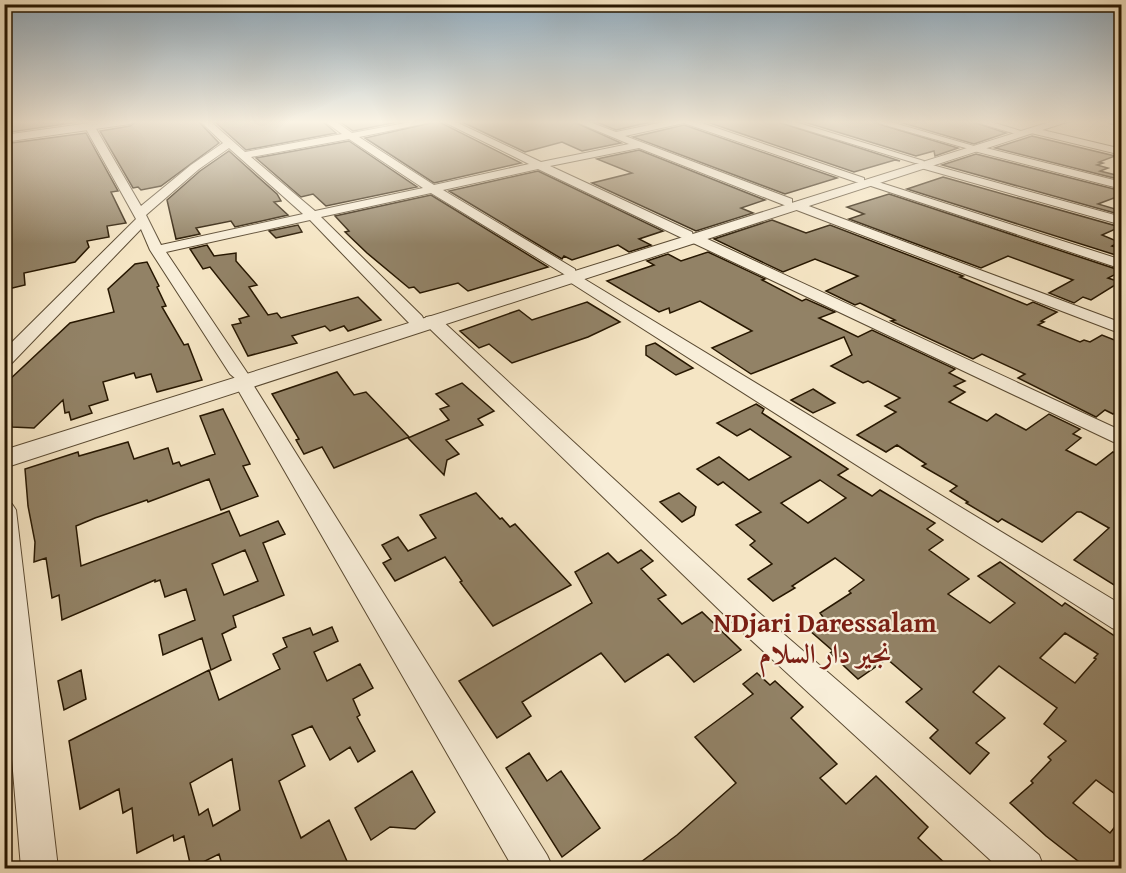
<svg xmlns="http://www.w3.org/2000/svg" width="1126" height="873" viewBox="0 0 1126 873" font-family="'Gentium Book Plus',Amiri,serif">
<style>
.building{fill:#928266;stroke:#271701;stroke-width:1.5;fill-rule:evenodd}
.lines{fill:none;stroke-linecap:round;stroke-linejoin:round}
.minor-casing{stroke:#5a4a32;stroke-width:2}
.tertiary-casing{stroke:#5a4a32;stroke-width:2}
.minor{fill:#f8eed9;fill-rule:evenodd}
.tertiary{fill:#f8eed9;fill-rule:evenodd}
.labels{text-anchor:middle;dominant-baseline:central;stroke-width:4.5;stroke-linejoin:round;paint-order:stroke}
.near-neighbourhood-label{font-size:27px;font-weight:bold;fill:#7a1f14;stroke:#f8eed9}
</style>
<rect width="100%" height="100%" fill="#f5e5c4"/>
<filter id="stains"><feTurbulence type="fractalNoise" baseFrequency=".00333" numOctaves="4"/><feColorMatrix values="0 0 0 0 .2 0 0 0 0 .09 0 0 0 0 .02 0 0 0 .5 -.17"/></filter>
<radialGradient id="worn" r=".72"><stop offset=".6" stop-color="#630" stop-opacity="0"/><stop offset="1" stop-color="#630" stop-opacity=".3"/></radialGradient>
<path class="building" d="M9,121L60,123L85,121L4,133V127L12,126Z
M137,121H198L219,143L161,186L141,190L138,187L133,188L100,131L130,126Z
M214,121H322L336,133L246,150Z
M339,121H402L353,131Z
M439,121L441,123L521,163L434,183L365,138Z
M460,121H572L621,143L582,151L562,142L525,152Z
M594,121H655L616,130Z
M704,121H775L900,161L895,160L854,172Z
M801,121H869L958,148L935,156L934,151L916,156Z
M896,121H970L1006,133L974,144Z
M684,125L837,178L785,194L633,137Z
M86,133L118,191L111,192L126,223L107,226L109,237L87,241L89,247L75,262L24,273L25,285L4,290V144Z
M1032,136L1115,156L1099,162L1103,163L1097,165L1108,168L1100,171L1120,176L1118,177L1122,180L995,148Z
M349,141L417,187L326,206L313,194L301,197L256,158Z
M639,150L765,200L741,208L753,213L696,231L592,183L632,173L597,159Z
M229,151L277,194L281,201L274,202L288,215L235,227L231,221L196,228L200,234L176,239L167,200L200,171Z
M976,154L1122,191V195L1098,204L1122,211V215L942,165Z
M538,171L663,231L639,239L651,245L629,252L618,245L572,260L564,256L562,259L449,191Z
M943,177L1120,227L1102,235L1119,242L1112,246L1122,249V257L907,189Z
M889,194L1122,271L1108,278L1120,282L1091,300L1083,297L1074,303L1049,293L1073,280L1008,256L981,268L849,219L864,214L847,207Z
M431,195L548,267L468,291L458,283L420,293L414,287L409,288L367,253L345,232L349,231L335,216Z
M772,220L806,233L830,225L963,276L960,277L1027,305L1033,302L1057,312L1041,321L1044,322L1038,325L1080,342L1084,340L1090,342L1102,335L1122,343V407L1113,414L1105,410L1096,417L1018,378L1025,374L982,354L973,359L891,321L895,320L860,303L855,305L826,291L858,276L815,259L783,272L714,239Z
M298,225L302,232L276,238L269,231Z
M207,245L214,256L236,253V261L257,285L249,287L268,315L277,313L281,318L358,297L381,320L348,331L344,326L330,331L325,326L292,336L297,343L248,356L232,325L241,323L239,319L249,316L210,267L203,269L190,249Z
M708,252L765,279L762,280L802,301L806,299L835,312L819,318L858,337L872,330L955,369L949,373L965,381L954,386L965,392L949,402L987,421L996,414L1026,430L1049,414L1080,429L1073,434L1081,438L1066,450L1096,465L1113,452L1122,457V590L1074,560L1109,528L1081,512H1077L1042,542L1002,519L998,522L966,503L968,502L950,491L957,486L922,466L926,464L897,445L886,452L857,435L896,412L885,406L900,398L868,381L863,383L831,366L852,355L844,337L751,374L712,348L752,331L700,301L670,313L669,308L659,312L607,281L654,265L647,261L668,254L681,261Z
M147,262L159,286L157,287L166,306L162,307L184,345L188,344L202,380L157,392L151,374L136,378L134,373L103,382L108,400L89,406L92,413L71,420L69,412L65,413L63,400L34,428L12,427L8,381L70,323L114,312L108,289L135,264Z
M587,302L620,322L588,337L512,363L489,344L479,348L460,331L519,310L532,320Z
M655,343L693,368L676,375L646,355V346Z
M337,372L354,395L366,392L409,437L334,468L322,447L304,454L296,440L299,439L272,394Z
M462,383L494,411L478,419L483,425L446,440L459,454L447,460L444,475L408,438L449,420L440,409L449,406L436,394Z
M813,389L835,403L813,413L791,400Z
M756,404L764,409L762,413L848,469L838,475L872,496L880,490L935,523L927,529L943,540L929,550L969,579L948,594L990,623L1015,603L978,576L1000,562L1062,606L1065,603L1122,641V799L1096,780L1073,803L1110,833L1122,818V856L1112,868H1087L1046,836L1010,803L1033,783L1031,781L1051,760L1048,757L1066,741L1044,724L1057,708L999,666L973,692L1005,718L976,743L989,753L970,774L930,738L938,730L906,702L922,689L887,659L858,679L830,653L833,651L809,630L823,617L820,613L851,593L849,591L864,580L835,558L792,586L795,588L773,601L748,579L772,564L750,545L755,541L736,525L761,512L723,482L718,485L697,469L719,457L749,480L791,457L750,429L737,436L717,423ZM820,480L846,498L808,523L781,503ZM1065,633L1098,654L1094,658L1096,659L1075,683L1040,658Z
M223,409L250,464L243,466L258,496L221,510L209,479L148,502L147,500L95,518L76,526L81,566L229,511L240,536L278,521L285,534L263,543L284,595L233,616L236,627L222,634L231,660L211,670L202,638L163,655L159,635L195,620L186,589L165,597L160,580L155,582V580L62,620L59,595L52,598L46,558L34,562L35,542L28,506L25,469L78,452L79,456L128,442L134,459L168,448L173,464L179,462L181,466L215,454L200,416ZM245,550L258,581L224,595L212,564Z
M476,493L500,519L502,518L510,527L515,524L571,585L493,626L460,582L462,581L445,557L395,581L383,563L391,559L382,545L398,537L408,551L436,538L420,515Z
M679,493L696,507L694,515L682,522L660,502Z
M641,550L653,561L641,569L666,595L658,599L682,624L702,612L741,650L694,682L668,654L625,682L601,653L522,702L531,716L497,738L459,681L592,603L575,572L608,553L618,563Z
M332,627L338,641L314,652L327,681L360,664L373,688L353,699L360,715L357,717L375,751L358,762L350,747L330,760L312,726L292,735L305,766L279,781L301,838L329,820L350,868H223L219,854L191,868L184,836L174,841L173,835L137,853L132,808L123,813L119,789L80,809L69,741L209,670L219,700L280,669L273,654L287,647L283,638L310,628L313,635ZM232,759L240,810L213,826L208,809L199,815L190,783Z
M81,670L86,699L64,710L58,681Z
M757,673L770,685L775,681L803,707L791,718L837,764L820,778L846,804L876,776L928,827L918,838L950,868H633L677,835L736,783L695,737L753,694L743,684Z
M529,753L547,781L561,771L600,828L562,857L506,768Z
M412,771L435,812L415,829L390,827L371,840L355,808Z"/>
<g class="lines">
<g class="minor-casing">
<path id="minor" d="M200,121H210L245,152L342,134L324,121H335L352,133L416,121H437L359,137L434,185L529,164L442,121H454L541,162L629,144L574,121H587L616,132L668,121H696L864,178V182H856L684,123L625,136L792,199V205H784L639,148L550,166L692,232L693,236H701L1122,431V446L691,242L690,238H682L538,169L443,190L575,269L576,274L1122,605V632L1112,628L568,281L566,278L567,276L431,193L321,217L422,316L424,320L422,324H410L310,220L166,252L248,374L246,378L252,383L547,855L553,868H513L234,383L236,379L230,374L150,250L141,229L10,365L4,366V350L136,219L85,127L87,125L95,127L141,206L191,165L223,143ZM349,139L423,188L315,211L251,157ZM229,148L303,214L161,245L146,215L199,169Z
M777,121H792L924,161L923,163H915Z
M871,121H887L974,146L969,149Z
M972,121H988L1021,131L1016,134Z
M1108,121H1122V126L1109,123Z
M1034,128L1122,149V155L1031,133V129Z
M978,146L1122,182V189L974,151L973,149Z
M925,163L1122,217V225L921,168V164Z
M872,180L1122,260V269L868,185V181Z
M798,202L1122,323V334L794,209V203Z
M432,316L438,317L757,611L1039,855L1044,868H999L737,627L426,325L424,321L426,317Z
M4,502L12,504L16,510L58,868H21L4,662Z"/>
</g>
<g class="tertiary-casing">
<path id="tertiary" d="M104,121H135L130,124L4,142V135Z
M1053,121H1070L4,468V450Z"/>
</g>
<use href="#minor" class="minor"/>
<use href="#tertiary" class="tertiary"/>
</g>
<linearGradient id="sky" x2="0" y2="1"><stop stop-color="#91acbf"/><stop offset="0.5" stop-color="#faf3e4"/><stop offset="1" stop-color="#faf3e4" stop-opacity="0"/></linearGradient>
<rect width="1126" height="244" fill="url(#sky)"/>
<g class="labels">
<g class="near-neighbourhood-label">
<text x="825" y="622">NDjari Daressalam<tspan x="825" dy="31">نجير دار السلام</tspan></text>
</g>
</g>
<rect width="1126" height="873" fill="none" stroke="#f5e5c4" stroke-width="24"/>
<rect x="6" y="6" width="1114" height="861" fill="none" stroke="#271701" stroke-width="3"/>
<rect x="12" y="12" width="1102" height="849" fill="none" stroke="#271701" stroke-width="1.5"/>
<rect width="100%" height="100%" filter="url(#stains)"/>
<rect width="100%" height="100%" fill="url(#worn)"/>
</svg>
